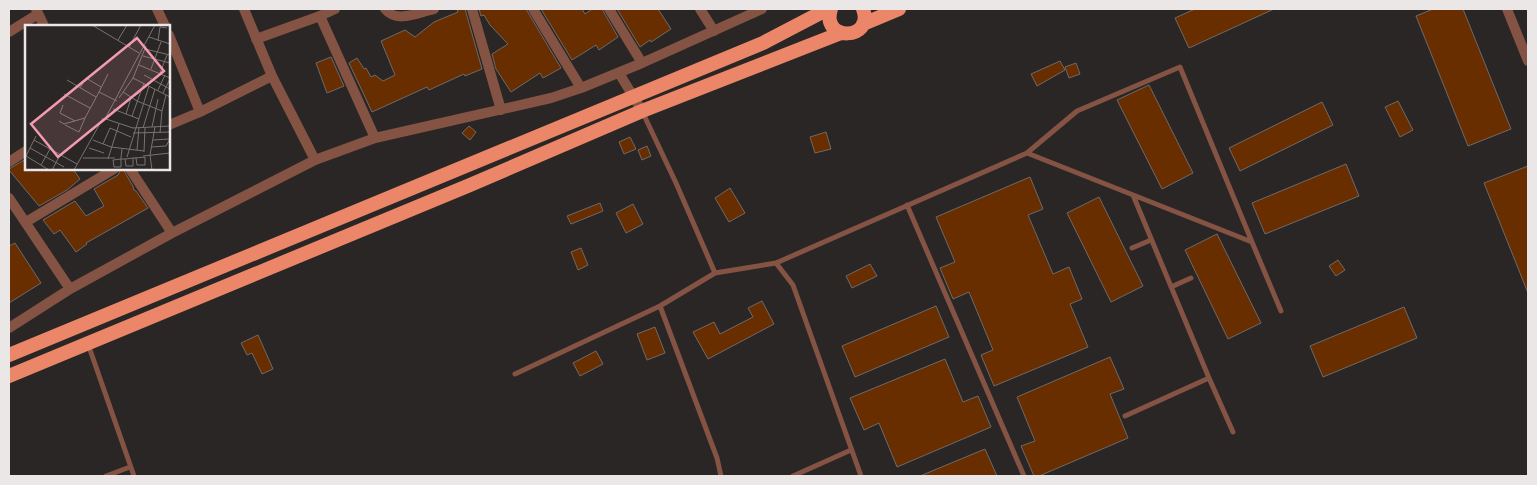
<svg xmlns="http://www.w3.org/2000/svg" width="1537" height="485" viewBox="0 0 1537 485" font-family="'Alegreya Sans',sans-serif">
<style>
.building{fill:#692e00;stroke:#6e6a68}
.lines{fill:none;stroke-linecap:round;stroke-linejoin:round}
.service{stroke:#845343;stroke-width:5}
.minor{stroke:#845343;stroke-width:10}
.trunk{stroke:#eb8768;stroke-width:14}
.inset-road{fill:none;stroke:#777372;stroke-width:1}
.view{fill:#f29aaf;fill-opacity:0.15;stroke:#f29aaf;stroke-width:2.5}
.inset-edge{fill:none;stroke:#eae7e6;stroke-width:2.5}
</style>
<rect width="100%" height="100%" fill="#2a2625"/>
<path class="building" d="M457,9H465L482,69L465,76L464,74L429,90L427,87L372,112L349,63L357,58L364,69L366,68L371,77L375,75L383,81L395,75L381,41L405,30L415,37L434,22L458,12Z
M479,9H526L561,68L543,78L540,73L511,92L496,69L492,54L508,44L490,25L484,15L481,16Z
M541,9H582L585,14L592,9H602L618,37L599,50L596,45L572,60Z
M617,9H658L671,29L651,42L650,40L640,47Z
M1195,9H1274L1189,48L1175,18Z
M1433,9H1463L1511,129L1468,146L1416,16Z
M331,57L344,86L327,93L316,63Z
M1060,61L1065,70L1037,86L1031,74Z
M1076,63L1080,74L1069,78L1065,67Z
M1149,85L1193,173L1162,189L1117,100Z
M1398,101L1413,130L1400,137L1385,107Z
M1322,102L1333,125L1240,171L1229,148Z
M469,126L476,132L470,140L462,133Z
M826,132L831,149L815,153L810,137Z
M630,137L636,149L624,154L619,142Z
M647,146L651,156L642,160L638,150Z
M26,159V169H73L80,179L67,190L39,206L9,170V169Z
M1346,164L1359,196L1265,234L1252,203Z
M1528,166V293L1484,183Z
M121,169H123L134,188L133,189L136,191L148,208L86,243L87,244L76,252L60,230L54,234L43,220L75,201L86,216L104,206L94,189L118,175Z
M1030,177L1043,209L1028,215L1053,274L1069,267L1082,299L1070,304L1088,347L994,386L981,355L993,350L969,292L953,299L940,268L955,262L936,217Z
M730,188L745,213L729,222L715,198Z
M1099,197L1143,286L1111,302L1067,213Z
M600,203L603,211L571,224L567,216Z
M633,204L643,224L626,233L616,213Z
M1217,234L1261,323L1228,339L1185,250Z
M15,243L41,283L9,303V246Z
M581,248L588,265L578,270L571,252Z
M1338,260L1345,270L1336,276L1329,266Z
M870,264L877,276L852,288L846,276Z
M762,301L774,324L708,359L693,332L714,322L720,334L753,317L748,308Z
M936,306L949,337L855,377L842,346Z
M1404,307L1417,338L1323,377L1310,346Z
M655,327L665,353L647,360L637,334Z
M258,335L273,369L262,374L252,353L247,355L241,343Z
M596,351L603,364L580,376L573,363Z
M1110,357L1124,389L1110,394L1128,438L1039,476H1034L1021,446L1035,441L1017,397Z
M945,359L963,402L978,396L991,427L897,467L879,423L864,430L850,398Z
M985,449L997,476H920Z"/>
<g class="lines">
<path class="service" d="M1027,153L1077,111L1180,67L1252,242
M907,205L1024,476
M1132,248L1151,240
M776,263L793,285L861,476
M715,273L776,263L1027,153L1252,242L1281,311
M1171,287L1191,278
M660,306L717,458L721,476
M88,344L134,476
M515,374L660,306L715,273L676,183L642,111
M1209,378L1233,432
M1125,416L1209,378L1133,195
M106,476L130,467
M793,476L851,450"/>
<path class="minor" d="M36,9L44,26
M157,9L165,26
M244,9L272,76L315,160
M385,9C397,24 419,12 434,9
M472,9L501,110
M533,9L581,88
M609,9L642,63L762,9
M700,9L714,31
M1507,9L1528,61
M320,16L375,138
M9,32L38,14
M169,35L200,112
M256,39L320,16L335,9
M619,73L642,111
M169,125L200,112L272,76
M9,162L26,151
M130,169L172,233
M9,198L70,289
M26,222L114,169
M9,328L70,289L172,233L315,160L375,138L551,98L581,88L642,63"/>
<path class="trunk" d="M831,9C820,42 875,41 863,9
M863,24L899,9
M9,355L763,43L828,9
M9,376L470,185L642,111L841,33"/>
</g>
<g transform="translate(25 25)">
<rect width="145" height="145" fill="#2a2625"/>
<path class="inset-road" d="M67,0L114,28M124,12L145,19M93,15L102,0M133,16L135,2L142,3M104,22L116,0M120,24L145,30M118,31L145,38M114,40L145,53M126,44L136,17M135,48L142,30M83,49L74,67L92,76M119,50L145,64M108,53L145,72M42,55L71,72M55,63L61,53L76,62M133,65L140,50M98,67L112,76L137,86L135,108M138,68L145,54M39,69L65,83M94,73L108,53L121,21M38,80L35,88L50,96M88,84L114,94M137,86L141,70M101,89L106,73L114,68M107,91L119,58M81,92L130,0M81,94L108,103L145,101M34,96L39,99L60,93L74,67M40,100L54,107L60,93M127,102L133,74M118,103L130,64M108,108L145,107M11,111L1,131L24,145M9,115L52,139M68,115L86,122L119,126M128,115L144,114M78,119L85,103L106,112M126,122L141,121L145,114M5,123L39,142M64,123L79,128M97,124L96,133V142H89L88,135L96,134H100L108,133H111L120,132V140H112L111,133V132M112,125L114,103M119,127L120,103M118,131L145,128M102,132L124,61M58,133H90M83,134L94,99M100,134L101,141H108V133M16,140L25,124M27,145L35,130M49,145L78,93M127,145L125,130L130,102"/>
<path class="view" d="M112,13L139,46L33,132L6,99Z"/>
<rect width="145" height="145" class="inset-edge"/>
</g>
<rect width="1537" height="485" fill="none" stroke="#eae7e6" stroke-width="20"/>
</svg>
